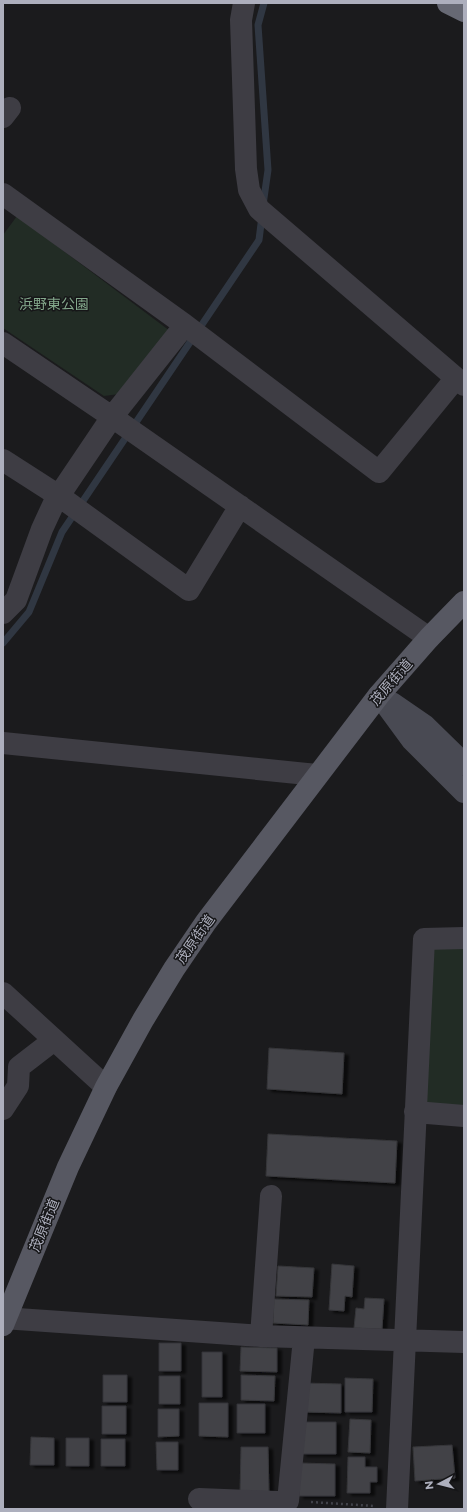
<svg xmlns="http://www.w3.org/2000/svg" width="467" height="1512" viewBox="0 0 467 1512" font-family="Montserrat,'Noto Sans JP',sans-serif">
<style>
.green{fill:#222c25}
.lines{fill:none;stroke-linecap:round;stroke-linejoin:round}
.stream{stroke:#303742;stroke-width:7}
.building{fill:#424347;stroke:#353539;filter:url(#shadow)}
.path{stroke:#414249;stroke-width:2.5;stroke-dasharray:2 3;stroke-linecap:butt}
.street{stroke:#3e3d44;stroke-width:22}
.secondary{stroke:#494a53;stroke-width:22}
.primary{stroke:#575862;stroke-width:22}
.highway{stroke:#676974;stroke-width:22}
.labels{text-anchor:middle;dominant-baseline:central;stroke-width:3;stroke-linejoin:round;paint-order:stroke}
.park-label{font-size:14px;fill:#84a88c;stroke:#161618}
.street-label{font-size:14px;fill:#adafbd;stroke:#161618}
</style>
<defs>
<filter id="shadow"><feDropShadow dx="4.5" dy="2.5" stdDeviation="1" flood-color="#0009"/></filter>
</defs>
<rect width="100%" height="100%" fill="#1b1b1d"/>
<path class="green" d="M17,216L170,331L127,393L104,396L3,328V235Z
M432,946L464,947V1107L424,1104Z"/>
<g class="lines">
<path class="stream" d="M263,205L268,170L258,25L264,3
M3,643L29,612L62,532L259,240L262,216"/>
</g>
<path class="building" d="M269,1048L344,1053L342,1094L267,1089Z
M268,1134L397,1141L395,1183L266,1176Z
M332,1264L354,1266L352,1297L345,1296L344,1311L329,1310Z
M278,1266L314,1268L312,1297L276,1296Z
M365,1298L384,1299L382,1329L354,1328L356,1308L364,1309Z
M274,1299L309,1300L308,1325L273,1323Z
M159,1343H181V1371H159Z
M241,1347L277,1348V1372L240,1371Z
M202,1352H222V1397H202Z
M103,1375H127V1402H103Z
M241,1375L275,1376L274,1401L241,1400Z
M159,1376H180V1404H159Z
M345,1378L373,1379L372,1412H345Z
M304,1383L341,1384V1413L303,1412Z
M199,1403H228V1437L199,1436Z
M237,1404H265V1433H237Z
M102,1406H126V1434H102Z
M158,1409H179V1436L158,1437Z
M350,1419L371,1420L370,1453L348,1452Z
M302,1422H336V1454H302Z
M31,1437L54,1438V1465H30Z
M66,1438H89V1466H66Z
M101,1439H125V1466H101Z
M156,1442H178V1470H157Z
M452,1445L455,1478L415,1481L413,1447Z
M241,1447H268L269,1493H240Z
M348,1457H365V1467H377V1482H370V1493H347Z
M300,1463L335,1464V1496H299Z"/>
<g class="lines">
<path class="path" d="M311,1502L374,1506"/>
<path class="street" d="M244,3L241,20L246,169L249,190L259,209L464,385
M3,117L10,108
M3,194L185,325L379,472L456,378
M3,343L112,417L429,638
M3,460L59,496L189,590L240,506
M3,613L16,600L42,529L54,503L112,417L185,325
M3,743L317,775
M3,993L106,1087
M3,1109L18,1086L19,1067L54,1040
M415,1112L464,1116
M3,1318L261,1336L464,1342
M261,1336L271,1196
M199,1499L277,1502L288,1501L304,1338
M397,1509L424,939L464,938"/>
<path class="secondary" d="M379,695L412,740L464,792
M392,703L424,725L464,764"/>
<path class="primary" d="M3,1325L68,1167L106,1087L143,1020L174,969L206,922L379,695L429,638L464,602"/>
<path class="highway" d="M448,3L464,11"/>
</g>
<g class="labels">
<g class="park-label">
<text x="54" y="304">浜野東公園</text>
</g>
<g class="street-label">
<text transform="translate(391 682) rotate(-49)">茂原街道</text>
<text transform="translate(195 939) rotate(-55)">茂原街道</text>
<text transform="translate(44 1225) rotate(-68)">茂原街道</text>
</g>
</g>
<rect width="467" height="1512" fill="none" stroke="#adafbd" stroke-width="8"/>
<g transform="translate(439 1484) rotate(263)" stroke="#161618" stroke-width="3" paint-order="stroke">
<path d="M0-3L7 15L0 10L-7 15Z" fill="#adafbd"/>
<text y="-6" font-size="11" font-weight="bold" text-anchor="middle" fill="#adafbd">N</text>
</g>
</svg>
